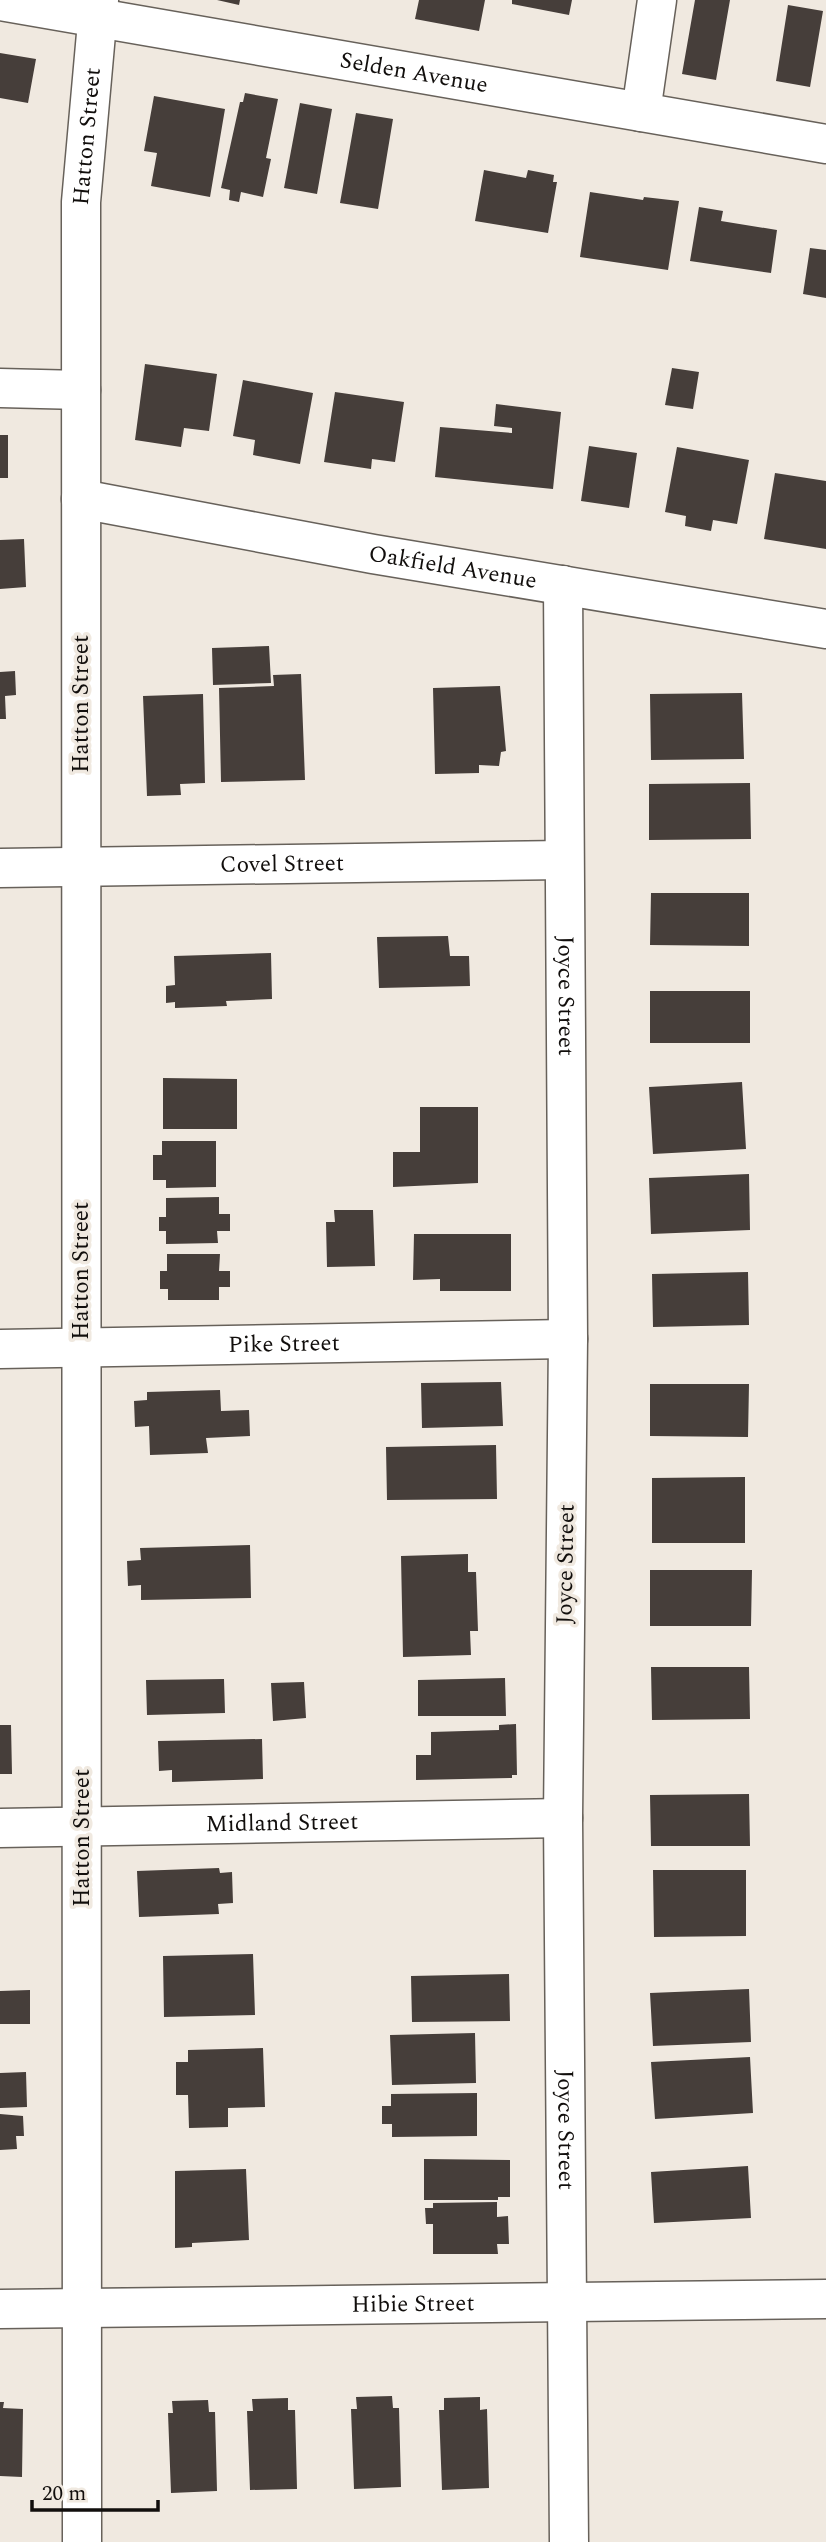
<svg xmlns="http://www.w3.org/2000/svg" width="826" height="2542" viewBox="0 0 826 2542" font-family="Spectral,serif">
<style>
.building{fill:#463e3a}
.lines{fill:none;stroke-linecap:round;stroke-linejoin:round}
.minor-casing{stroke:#67615a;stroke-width:41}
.minor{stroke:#fff;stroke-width:38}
.labels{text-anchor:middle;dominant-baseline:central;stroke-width:7;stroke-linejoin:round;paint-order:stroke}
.street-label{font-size:23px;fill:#110e0c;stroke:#f0e9e0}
</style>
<rect width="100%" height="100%" fill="#f0e9e0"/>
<path class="building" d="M217,0H240L239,5Z
M419,0H485L479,31L415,19Z
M512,0H572L569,15L512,4Z
M695,0H730L716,80L682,74Z
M788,5L823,11L810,87L776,81Z
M0,53L36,59L28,103L0,98Z
M245,93L278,99L266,158L271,159L263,197L241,192L239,202L229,200L230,190L221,188L240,102H243Z
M154,96L225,109L210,197L151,186L157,153L144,151Z
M300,103L332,109L317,194L284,188Z
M356,113L393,119L378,209L340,203Z
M484,170L526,178L528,170L554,175L553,182H557L548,233L475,221Z
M590,192L643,200L644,197L679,201L668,270L580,257Z
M699,207L723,211L721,221L777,230L771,273L690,261Z
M810,248L826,250V298L803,294Z
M145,364L217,374L209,431L184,428L181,447L135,440Z
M672,368L699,372L693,409L665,405Z
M243,380L313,393L300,464L253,455L255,440L233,436Z
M335,392L404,402L395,462L372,459L371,469L324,462Z
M496,404L561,412L553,489L435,477L440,427L512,433V428L494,426Z
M0,435H8V478H0Z
M589,446L637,453L629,508L581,501Z
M677,447L749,460L737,524L713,520L711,531L685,526L686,516L665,512Z
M775,473L826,481V549L764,539Z
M24,539L26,587L0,589V540Z
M269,646L271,683L213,685L212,648Z
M15,671L16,695L5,696L6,719H0V672Z
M301,674L305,780L221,782L219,688L274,686L273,675Z
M500,686L506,751L501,752L499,766L479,765V773L435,774L433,688Z
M742,693L744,759L651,760L650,694Z
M203,694L205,783L180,784L181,795L147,796L143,696Z
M750,783L751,839L649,840V784Z
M651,893H749V946L650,945Z
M448,936L450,956H469L470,986L379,988L377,937Z
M271,953L272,999L226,1001L227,1006L175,1008V1002L166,1003V986L175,985L174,956Z
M650,991H750V1043H650Z
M163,1078L237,1079V1129H163Z
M742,1082L746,1149L653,1154L649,1087Z
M420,1107H478V1183L393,1187V1152H420Z
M162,1141H216V1187L166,1188V1180H153V1155H162Z
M749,1174L750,1230L651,1234L649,1178Z
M219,1197V1214H230V1231H217L218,1243L166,1244V1231H159V1217H166V1198Z
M334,1210H373L375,1266L327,1267L326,1222H335Z
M414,1234H511V1291H440V1279L413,1280Z
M167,1254H220L219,1271H230V1287H219V1300H168V1289H160V1271H167Z
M748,1272L749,1325L653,1327L652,1274Z
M501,1382L503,1426L422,1428L421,1383Z
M650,1384H749L748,1437L650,1436Z
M220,1390L221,1411L249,1410L250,1436L206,1438L208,1453L150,1455L149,1426L135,1427L134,1401L147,1400V1392Z
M496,1445L497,1499L387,1500L386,1447Z
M745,1477V1543H652V1478Z
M250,1545L251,1598L141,1600V1585L128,1586L127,1561L141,1560L140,1548Z
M468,1554V1572H476L478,1631H470L471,1655L403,1657L401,1556Z
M650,1570H752L751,1626H650Z
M651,1667H749L750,1719L652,1720Z
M505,1678L506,1716H418V1680Z
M224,1679L225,1713L147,1715L146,1680Z
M304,1682L306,1718L273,1721L271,1683Z
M516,1724L517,1775H512V1778L416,1780V1755H431V1732L499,1730V1725Z
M0,1725H11L12,1774H0Z
M262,1739L263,1779L172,1782V1770L159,1771L158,1741Z
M749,1794L750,1846H651L650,1795Z
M219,1868L220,1873L232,1872L233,1903L218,1904L219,1914L139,1917L137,1871Z
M653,1870H746V1936L654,1937Z
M253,1954L255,2015L164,2017L163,1956Z
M509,1974L510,2021L412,2022L411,1976Z
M749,1989L751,2042L653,2046L650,1993Z
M30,1990V2024H0V1991Z
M475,2033L476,2083L392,2085L390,2035Z
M263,2048L265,2107L228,2108V2127L189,2128L188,2095H176V2062H188V2050Z
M750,2057L753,2113L655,2119L651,2062Z
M26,2072L27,2107L0,2108V2073Z
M477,2093V2136L392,2137V2124H382V2106H391V2094Z
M0,2114L23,2116L24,2136H16L17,2149L0,2150Z
M424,2159L510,2160V2197H498V2200H424Z
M748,2166L751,2218L654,2223L651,2172Z
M246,2169L249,2240L192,2243V2247L175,2248V2171Z
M497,2202V2217L508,2216L509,2244H497L498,2254H433V2224H426L425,2208H433V2203Z
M392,2396L393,2408H399L401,2487L354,2489L351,2409H357L356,2397Z
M480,2397V2410L487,2409L489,2488L442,2490L439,2410H444V2398Z
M288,2398V2410H295L297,2489L250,2490L247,2411H253L252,2399Z
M208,2400L209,2412H215L217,2491L171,2493L168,2413H173L172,2401Z
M0,2402H4L3,2408L23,2409L22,2477L0,2476Z"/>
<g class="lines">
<g class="minor-casing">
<g id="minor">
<path id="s1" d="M0,1L826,144"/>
<path d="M641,112L657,0"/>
<path d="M0,388L81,390"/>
<path id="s2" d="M81,499L373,554L826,629"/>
<path id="s3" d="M563,585L568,1339L563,1818L569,2542"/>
<path id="s4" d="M0,868L564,860"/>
<path id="s5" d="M0,1349L568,1339"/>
<path id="s6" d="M0,1828L563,1818"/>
<path id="s7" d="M0,2309L826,2299"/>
<path id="s8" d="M82,2542L81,202L99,0"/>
</g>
</g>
<use href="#minor" class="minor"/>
</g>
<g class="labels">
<g class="street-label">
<text stroke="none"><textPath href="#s1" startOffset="420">Selden Avenue</textPath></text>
<text stroke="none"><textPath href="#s8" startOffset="2406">Hatton Street</textPath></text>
<text stroke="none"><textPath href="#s2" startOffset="378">Oakfield Avenue</textPath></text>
<text transform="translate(81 704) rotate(-90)">Hatton Street</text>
<text stroke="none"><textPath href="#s4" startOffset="282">Covel Street</textPath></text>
<text stroke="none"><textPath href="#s3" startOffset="411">Joyce Street</textPath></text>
<text transform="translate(81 1271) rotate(-90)">Hatton Street</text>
<text stroke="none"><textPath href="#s5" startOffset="284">Pike Street</textPath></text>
<text transform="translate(566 1564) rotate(-89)">Joyce Street</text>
<text stroke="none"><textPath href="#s6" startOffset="282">Midland Street</textPath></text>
<text transform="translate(82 1838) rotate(-90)">Hatton Street</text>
<text stroke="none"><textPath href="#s3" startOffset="1545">Joyce Street</textPath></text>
<text stroke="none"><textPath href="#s7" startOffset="413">Hibie Street</textPath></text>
</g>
</g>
<path d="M32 2500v10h126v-10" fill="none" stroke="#110e0c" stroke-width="3.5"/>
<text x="42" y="2500" font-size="21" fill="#110e0c" stroke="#f0e9e0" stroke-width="5" paint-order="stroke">20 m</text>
</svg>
